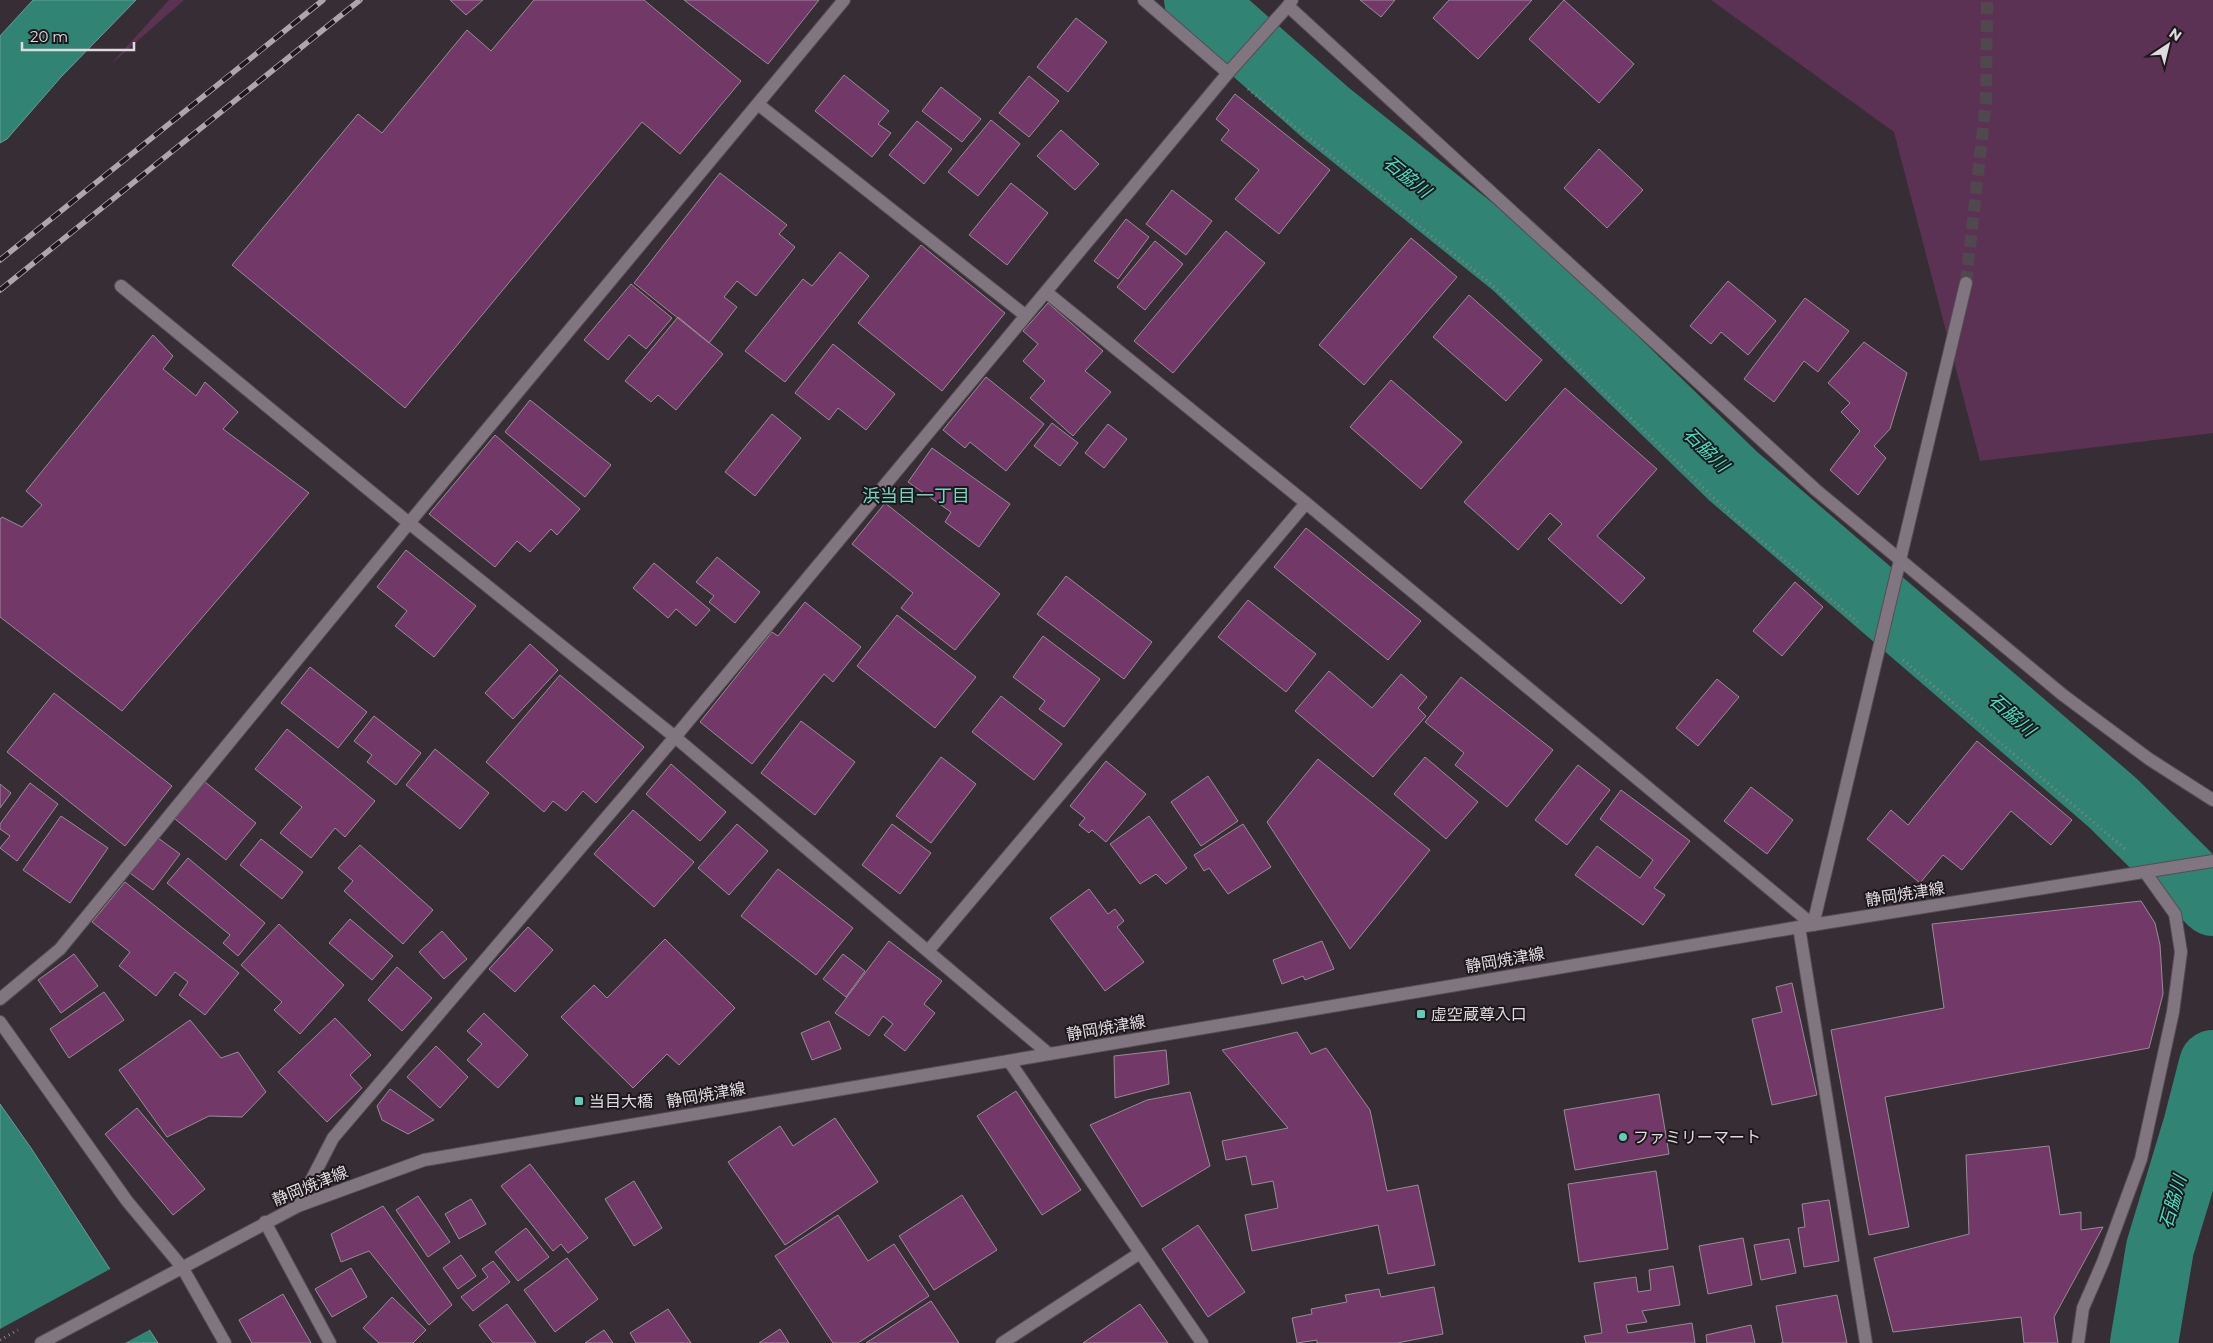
<svg xmlns="http://www.w3.org/2000/svg" width="2213" height="1343" viewBox="0 0 2213 1343" font-family="Montserrat,'Noto Sans JP',sans-serif">
<style>
.green{fill:#5b3254}
.water{fill:#318474;stroke:#669e94}
.pier{fill:#372e35}
.lines{fill:none;stroke-linecap:round;stroke-linejoin:round}
.river{stroke:#318474;stroke-width:68}
.building{fill:#723868;stroke:#978c95}
.secondary-tunnel{stroke:#50484e;stroke-width:12;stroke-dasharray:12 6;stroke-linecap:butt}
.street-casing{stroke:#554d53;stroke-width:14}
.secondary-casing{stroke:#554d53;stroke-width:14}
.path{stroke:#8a8389;stroke-width:3;stroke-dasharray:1 4;stroke-linecap:butt}
.street{stroke:#81767f;stroke-width:12}
.secondary{stroke:#81767f;stroke-width:12}
.rail-casing{stroke:#ada6ac;stroke-width:5.5}
.rail{stroke:#1c181b;stroke-width:4;stroke-dasharray:11;stroke-linecap:butt}
.poi-dot{fill:#5eceb7;stroke:#1c181b;stroke-width:2}
.labels{text-anchor:middle;dominant-baseline:central;stroke-width:4;stroke-linejoin:round;paint-order:stroke}
.street-label{font-size:16px;fill:#e0dadf;stroke:#1c181b}
.poi-label{font-size:16px;fill:#e0dadf;stroke:#1c181b;text-anchor:start}
.water-label{font-size:18px;font-style:italic;fill:#44e1c5;stroke:#1c181b}
.neighbourhood-label{font-size:18px;fill:#72d6c0;stroke:#1c181b}
</style>
<rect width="100%" height="100%" fill="#372e35"/>
<path class="green" d="M169,0H184L110,65Z
M1711,0H2213V433L1980,461L1894,132Z"/>
<path class="water" d="M33,0H136L61,77L7,139L0,143V36Z
M0,1104L31,1148L158,1343H0Z"/>
<path class="pier" d="M112,1268L151,1329L125,1343H0V1329Z"/>
<g class="lines">
<path class="river" d="M1198,0L1326,113L1517,266L1733,476L2113,803L2213,902
M2144,1343L2160,1248L2197,1126L2213,1064"/>
</g>
<path class="building" d="M450,0H483L466,15Z
M534,0H644L741,81L680,154L642,122L405,408L232,265L358,114L382,133L467,30L491,51Z
M684,0H819L768,64Z
M1360,0H1395L1381,17Z
M1449,0H1532L1478,59L1433,18Z
M1564,0L1634,64L1599,103L1529,39Z
M1076,18L1107,42L1068,92L1037,67Z
M844,75L889,111L878,124L891,133L872,157L815,111Z
M1029,76L1059,101L1029,137L999,113Z
M941,87L981,119L962,142L922,111Z
M1235,94L1330,170L1279,234L1235,199L1259,170L1221,140L1229,130L1216,119Z
M991,120L1020,144L978,196L948,172Z
M917,121L952,149L924,184L889,155Z
M1061,130L1099,164L1075,190L1037,156Z
M1599,149L1643,190L1607,228L1564,188Z
M720,173L787,225L779,234L795,247L756,296L737,281L724,297L737,307L709,343L634,283Z
M1011,183L1048,213L1007,265L969,235Z
M1172,190L1212,221L1186,255L1146,224Z
M1126,219L1149,237L1118,279L1094,261Z
M1226,231L1265,263L1173,373L1134,341Z
M1411,238L1457,277L1364,385L1319,345Z
M1155,241L1183,264L1145,310L1117,287Z
M921,245L1005,313L942,391L858,323Z
M840,252L869,276L785,382L745,351L803,279L812,286Z
M1728,281L1776,321L1748,355L1721,332L1711,344L1690,326Z
M631,284L672,318L646,349L629,335L608,360L584,340Z
M1469,295L1542,360L1506,401L1433,337Z
M1805,298L1849,331L1818,372L1804,361L1774,402L1744,379Z
M1048,303L1103,351L1085,371L1111,392L1073,436L1030,398L1045,381L1023,361L1038,344L1023,331Z
M678,317L723,354L676,410L658,395L651,402L625,381Z
M153,335L173,356L163,369L196,396L205,382L238,412L223,429L309,493L122,711L0,617V519L2,517L22,527L42,505L26,491Z
M1864,342L1907,373L1890,429L1874,446L1886,458L1858,495L1830,470L1860,431L1841,412L1850,403L1828,383Z
M833,344L895,394L866,430L838,408L829,420L795,393Z
M986,377L1044,424L1006,471L970,442L965,448L943,430Z
M1391,380L1462,442L1421,489L1350,427Z
M1565,388L1657,469L1597,536L1645,578L1621,604L1548,539L1562,524L1550,513L1518,550L1464,502Z
M530,400L611,465L585,497L505,432Z
M772,414L801,438L755,496L725,472Z
M1052,423L1078,443L1060,466L1034,446Z
M1108,424L1127,439L1104,468L1085,453Z
M495,435L580,509L557,535L551,529L530,552L517,541L495,567L429,514Z
M932,448L1010,504L979,547L945,522L951,512L908,482Z
M885,503L1000,594L955,650L901,608L913,593L852,544Z
M1306,528L1421,621L1388,660L1274,567Z
M406,550L476,606L434,657L395,626L407,611L377,587Z
M717,557L760,592L735,623L709,602L714,596L696,582Z
M654,563L710,610L696,626L676,609L668,618L633,588Z
M1066,576L1152,642L1124,679L1037,614Z
M1795,582L1823,607L1782,656L1753,631Z
M1248,600L1316,654L1286,692L1218,637Z
M805,602L861,647L833,682L824,674L752,764L700,722L772,632L778,636Z
M897,615L976,677L935,728L857,666Z
M1043,636L1100,679L1064,727L1039,709L1045,701L1013,677Z
M530,644L558,670L513,719L485,693Z
M310,667L367,712L338,748L281,703Z
M1329,671L1372,708L1401,674L1427,697L1418,708L1426,716L1373,777L1295,711Z
M560,675L644,747L596,803L583,791L566,811L553,801L544,812L486,762Z
M1461,677L1553,750L1507,807L1455,765L1464,753L1425,722Z
M1717,679L1739,697L1698,746L1676,728Z
M54,693L172,786L125,846L7,752Z
M1001,696L1062,744L1034,780L972,732Z
M374,716L421,753L396,785L367,762L372,755L354,741Z
M801,721L855,762L815,815L761,773Z
M287,729L375,801L345,837L335,828L311,858L280,833L302,807L255,769Z
M1977,741L2072,820L2051,845L2011,811L1962,870L1943,855L1920,883L1867,839L1891,810L1908,825Z
M435,749L489,793L460,829L406,785Z
M941,757L976,784L931,843L896,816Z
M1425,757L1478,802L1446,839L1394,794Z
M1318,759L1430,850L1350,949L1267,822Z
M1106,761L1146,794L1106,842L1092,830L1089,833L1079,825L1085,818L1070,806Z
M671,764L726,812L700,841L646,794Z
M1578,765L1610,790L1567,845L1535,820Z
M1208,776L1238,821L1201,846L1171,802Z
M205,782L256,823L226,860L175,819Z
M30,783L58,804L17,861L0,848L10,836L0,829V824Z
M0,784L11,793L0,808Z
M1751,787L1793,820L1767,854L1724,821Z
M1621,790L1690,841L1654,888L1665,895L1643,925L1575,875L1597,846L1640,878L1653,860L1600,819Z
M633,810L694,862L654,907L594,854Z
M61,816L108,848L70,903L23,870Z
M1149,816L1187,868L1166,884L1156,874L1140,884L1110,844Z
M737,824L768,851L729,895L698,868Z
M892,824L931,853L900,894L862,865Z
M1243,824L1271,867L1228,894L1209,868L1204,871L1194,855Z
M158,838L180,854L153,890L130,873Z
M261,839L303,872L282,899L240,865Z
M360,845L433,910L403,944L344,891L353,881L338,868Z
M188,858L265,923L238,956L223,943L230,935L167,883Z
M778,869L853,928L816,975L741,916Z
M125,882L239,973L205,1015L179,995L188,982L175,972L156,996L119,966L130,952L92,922Z
M1089,889L1108,914L1115,909L1124,921L1117,927L1144,962L1105,991L1050,918Z
M2141,901L2155,923L2160,945L2163,994L2149,1048L1885,1097L1909,1227L1869,1235L1831,1030L1944,1008L1932,924Z
M350,919L393,956L372,980L329,943Z
M279,924L344,985L300,1034L274,1010L282,1002L241,965Z
M528,927L553,950L515,992L489,969Z
M442,931L467,959L444,979L419,952Z
M665,939L735,1008L679,1065L667,1054L633,1088L561,1017L594,985L607,998Z
M889,941L942,981L924,1004L935,1013L905,1051L884,1035L893,1024L883,1016L869,1036L835,1013Z
M1322,941L1334,969L1305,980L1303,976L1282,984L1273,960Z
M74,954L98,986L61,1013L38,980Z
M843,954L865,971L846,997L823,979Z
M397,967L432,998L402,1031L368,1000Z
M1792,983L1817,1095L1772,1105L1752,1019L1782,1012L1776,987Z
M104,992L124,1020L69,1058L50,1029Z
M484,1013L528,1055L498,1088L467,1060L482,1044L467,1031Z
M335,1018L371,1055L350,1075L362,1088L327,1122L278,1072Z
M190,1020L221,1058L238,1052L266,1092L242,1117L209,1116L167,1137L119,1070Z
M829,1021L841,1049L812,1060L801,1033Z
M1297,1032L1311,1054L1326,1048L1370,1110L1387,1191L1418,1185L1435,1265L1388,1274L1378,1225L1252,1251L1245,1215L1278,1208L1273,1181L1252,1185L1246,1156L1226,1160L1222,1141L1288,1128L1222,1050Z
M436,1046L468,1077L440,1108L407,1077Z
M1166,1050L1169,1084L1115,1098L1114,1056Z
M390,1089L434,1120L408,1134L382,1120L377,1106Z
M1016,1091L1081,1190L1042,1215L977,1116Z
M1190,1092L1210,1166L1142,1207L1090,1125L1147,1100Z
M1659,1094L1669,1154L1575,1170L1564,1110Z
M137,1108L205,1189L173,1215L105,1134Z
M835,1118L878,1182L785,1245L728,1162L780,1126L793,1146Z
M2049,1146L2060,1215L2081,1212V1230L2103,1227L2054,1317L2058,1343H2024L2021,1317L1893,1332L1874,1258L1969,1234L1966,1155Z
M530,1164L588,1238L568,1253L561,1244L553,1251L501,1186Z
M1656,1171L1668,1249L1579,1262L1568,1184Z
M634,1181L662,1228L634,1246L605,1199Z
M962,1195L997,1250L934,1290L899,1236Z
M418,1196L450,1242L428,1257L396,1210Z
M471,1199L486,1224L459,1239L445,1214Z
M1829,1200L1839,1261L1804,1267L1798,1228L1805,1227L1802,1204Z
M383,1206L452,1305L429,1325L369,1251L341,1262L331,1234Z
M838,1215L868,1261L894,1244L929,1296L858,1343H833L775,1256Z
M1198,1225L1245,1292L1208,1317L1162,1249Z
M526,1228L549,1257L518,1281L495,1252Z
M1743,1238L1752,1285L1708,1294L1699,1246Z
M1789,1239L1796,1273L1761,1280L1754,1245Z
M461,1255L476,1276L458,1289L443,1268Z
M567,1258L598,1299L555,1332L524,1290Z
M493,1261L510,1282L473,1311L461,1297L488,1277L482,1269Z
M1673,1266L1680,1305L1642,1311L1647,1322L1626,1325L1628,1333L1692,1323L1695,1343H1586L1584,1336L1602,1333L1594,1283L1636,1277L1638,1292L1651,1290L1649,1270Z
M351,1268L367,1297L332,1317L315,1289Z
M1434,1287L1443,1334L1397,1343H1317V1340L1297,1343L1292,1318L1312,1314L1311,1309L1347,1302L1345,1295L1379,1289L1381,1297Z
M283,1294L311,1343H252L239,1320Z
M1837,1295L1847,1343H1781H1783L1776,1306Z
M392,1297L426,1330L413,1343H379L363,1328Z
M931,1301L959,1343H866Z
M507,1304L536,1343H493L479,1325Z
M1140,1304L1168,1343H1083Z
M668,1309L691,1343H636L630,1333Z
M1751,1325L1755,1343H1707L1706,1335Z
M780,1329L789,1343H759Z
M604,1330L613,1343H585Z"/>
<g class="lines">
<path class="secondary-tunnel" d="M1966,283L1986,101L1987,0"/>
<g class="street-casing">
<path id="street" d="M1144,0L1228,73
M759,105L1026,316
M121,286L409,523L675,737L1049,1054
M1046,292L1306,503L1813,925
M1799,927L1866,1343
M928,951L1306,503
M0,999L60,949L409,523L844,0
M0,1022L127,1201L182,1267L225,1343
M1009,1061L1202,1343
M298,1206L333,1138L675,737L1228,73L1288,6
M265,1222L330,1343
M1002,1343L1140,1253
M2078,1343L2083,1308L2103,1262L2141,1159L2173,1012L2181,952L2175,914L2145,872"/>
</g>
<g class="secondary-casing">
<path id="secondary" d="M1292,0L1288,6L1816,490L2063,695L2149,759L2213,800
M1813,925L1966,283
M41,1343L298,1206L424,1160L1799,927L2213,861"/>
</g>
<path class="path" d="M1248,89L1490,283L1738,521L1858,622
M1903,660L2125,849
M0,1340L18,1330"/>
<use href="#street" class="street"/>
<use href="#secondary" class="secondary"/>
<g class="rail-casing">
<path id="rail" d="M0,260L323,0
M0,290L360,0"/>
</g>
<use href="#rail" class="rail"/>
</g>
<g class="poi-dot">
<rect x="1416" y="1009" width="10" height="10" rx="2.5"/>
<rect x="574" y="1096" width="10" height="10" rx="2.5"/>
<circle cx="1623" cy="1137" r="5"/>
</g>
<g class="labels">
<g class="street-label">
<text transform="translate(1905 894) rotate(-9)">静岡焼津線</text>
<text transform="translate(1505 960) rotate(-10)">静岡焼津線</text>
<text transform="translate(1106 1028) rotate(-10)">静岡焼津線</text>
<text transform="translate(706 1095) rotate(-10)">静岡焼津線</text>
<text transform="translate(310 1186) rotate(-22)">静岡焼津線</text>
</g>
<g class="poi-label">
<text x="1431" y="1014">虚空蔵尊入口</text>
<text x="589" y="1101">当目大橋</text>
<text x="1633" y="1137">ファミリーマート</text>
</g>
<g class="water-label">
<text transform="translate(1407 177) rotate(39)">石脇川</text>
<text transform="translate(1706 450) rotate(44)">石脇川</text>
<text transform="translate(2012 715) rotate(41)">石脇川</text>
<text transform="translate(2173 1202) rotate(-74)">石脇川</text>
</g>
<g class="neighbourhood-label">
<text x="916" y="496">浜当目一丁目</text>
</g>
</g>
<g transform="translate(2168 45) rotate(35)" stroke="#1c181b" stroke-width="4" paint-order="stroke">
<path d="M0-4L9 19L0 12L-9 19Z" fill="#e0dadf"/>
<text y="-8" font-size="14" font-weight="bold" text-anchor="middle" fill="#e0dadf">N</text>
</g>
<path d="M22 42v8h112v-8" fill="none" stroke="#e0dadf" stroke-width="2.5"/>
<text x="30" y="42" font-size="15" fill="#e0dadf" stroke="#1c181b" stroke-width="4" paint-order="stroke">20 m</text>
</svg>
